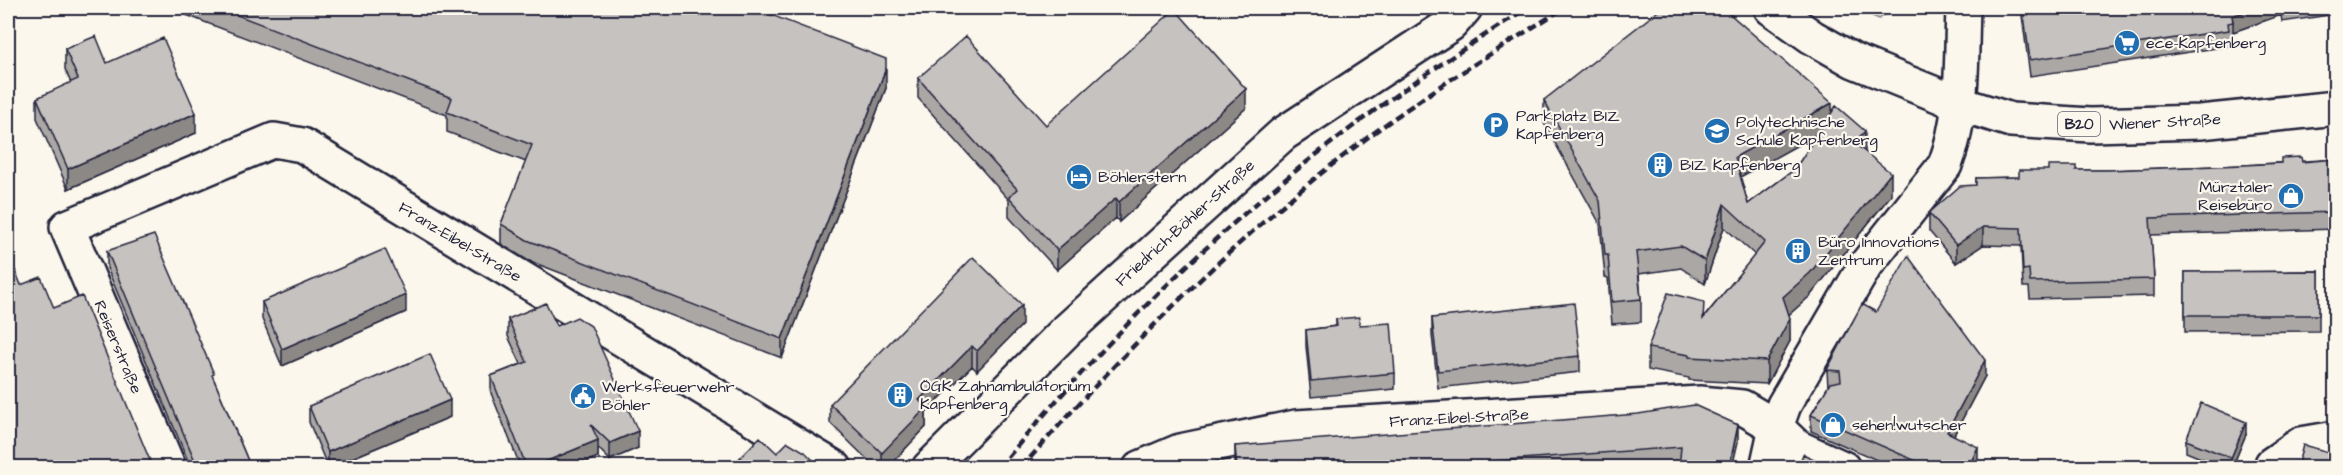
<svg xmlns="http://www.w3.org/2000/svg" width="2343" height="475" viewBox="0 0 2343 475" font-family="'Architects Daughter',sans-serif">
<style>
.green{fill:#dbd8d3;stroke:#7e7d87;stroke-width:1.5}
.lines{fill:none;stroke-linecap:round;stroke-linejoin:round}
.minor-casing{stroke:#22223b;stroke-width:38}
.major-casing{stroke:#22223b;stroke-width:38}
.minor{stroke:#fbf7ec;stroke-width:33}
.major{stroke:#fbf7ec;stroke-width:33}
.rail{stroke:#22223b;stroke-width:4.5;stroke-dasharray:9 4.5;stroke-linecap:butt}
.wall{fill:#aaa7a5;stroke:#22223b;stroke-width:1.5;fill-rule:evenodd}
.shaded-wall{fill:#8b8886;stroke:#22223b;stroke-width:1.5}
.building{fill:#c6c2c0;stroke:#22223b;stroke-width:1.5}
.labels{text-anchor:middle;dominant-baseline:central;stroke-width:4.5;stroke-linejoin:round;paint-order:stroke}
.shield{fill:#fbf7ec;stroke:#636270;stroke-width:1.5}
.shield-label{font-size:15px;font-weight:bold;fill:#22223b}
.poi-label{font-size:16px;fill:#22223b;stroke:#fbf7ec;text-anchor:start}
.street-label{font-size:16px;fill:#22223b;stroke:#fbf7ec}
</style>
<rect width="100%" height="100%" fill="#fbf7ec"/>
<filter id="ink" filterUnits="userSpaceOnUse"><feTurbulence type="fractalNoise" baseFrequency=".0167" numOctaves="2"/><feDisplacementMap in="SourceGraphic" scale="12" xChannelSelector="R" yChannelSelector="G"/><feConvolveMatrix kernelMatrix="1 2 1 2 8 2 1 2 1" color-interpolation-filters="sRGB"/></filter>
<g filter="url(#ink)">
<path class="green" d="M1854,8H1895L1879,19Z"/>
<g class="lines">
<g class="minor-casing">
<path id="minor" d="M169,468L67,227L274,140L302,145L835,468
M929,468L1066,331L1283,134L1451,24L1465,8
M1140,468L1180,451L1296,427L1700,403L1742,407L1776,427L1797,447L1843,468
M1767,468L1776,427L1784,405L1865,266L1945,165C1964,115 1961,60 1963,8
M2271,468L2272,464L2301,444L2336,438"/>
</g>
<g class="major-casing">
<path id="major" d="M1771,8L1812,37L1854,61L1960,104L2011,120L2090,125L2200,122L2336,108"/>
</g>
<use href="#minor" class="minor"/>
<use href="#major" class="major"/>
<path class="rail" d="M999,468C1096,350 1205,240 1326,147C1390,97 1458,52 1527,8
M1021,468C1133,341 1254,218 1393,119C1448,80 1506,44 1564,8"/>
</g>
<path class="wall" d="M168,8H753L886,88L782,358L527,260L501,244V224L526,162L447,132V115Z
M2021,8H2336V14L2282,22L2281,15L2233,32V39H2229V46L2030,76Z
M65,49L107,63L196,133L68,189L37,118V98L71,83L65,69Z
M918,78L1046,125L1246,108L1119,222L1116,218L1057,270L1009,217V200L918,98Z
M1544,100L1832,111L1865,152L1891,195L1810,296L1789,314L1790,341L1767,384L1689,380V378L1648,370V348L1704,317L1755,255L1724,227L1705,284L1681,268L1639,274L1641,299V322L1612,324L1608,278L1605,277L1600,224L1544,123ZM1818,134L1795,169L1748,204L1740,176Z
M2336,159V229L2151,235L2154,279V296L2030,299L2029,287H2023L2021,246L1983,245L1956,263L1929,231V213L1976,185V178L2019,177L2076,170H2108L2244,165Z
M107,251L214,380L251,468H191L107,268Z
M2319,271V331L2185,332V272Z
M262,302L406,312L282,366L262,319Z
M1432,318L1580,356V372L1438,388L1432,335Z
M508,319L557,326L638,448L610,460L598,448V457L571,468H521L491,393V376L521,364L508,336Z
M1336,319L1360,325L1395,373V389L1311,397L1306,346V330L1336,326Z
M1022,325L977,371L972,366L926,412V427L887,468H876L830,423V404Z
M1827,370L1985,376L1954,435L1978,463L1976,468H1895L1811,431V415L1828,387Z
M309,406L450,417L328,468L309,422Z
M2246,434L2232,468H2225L2186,452V440Z
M1738,442L1679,464L1627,468H1236L1235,463V446Z"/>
<path class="shaded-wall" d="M2256,8H2281V15L2233,32V22L2232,16Z
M886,68V88L782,358V339Z
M1246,89V108L1119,222V202Z
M1832,103V126L1735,180V157Z
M196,113V133L68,189V169Z
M1865,131V154L1854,143Z
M1891,173V195L1810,296L1783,320V297Z
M1116,198V218L1057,270V250Z
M1724,204V227L1705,284V261Z
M1983,227V245L1956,263V245Z
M406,295V312L282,366V349Z
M1022,305V325L977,371V351Z
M1790,318V341L1767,384V361Z
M972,346V366L926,412V427L887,468H882V453L919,400Z
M1985,360V376L1947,448V432Z
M450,400V417L328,468V452Z
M2246,422V434L2232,468H2231V458Z
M1738,425V442L1732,468H1729Z
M638,431V448L610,460V443Z
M598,440V457L571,468H530Z
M1978,447V463L1976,468H1968Z"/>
<path class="building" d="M219,8H753L886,59V68L782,339L527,240L501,224L532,145L447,112L452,98Z
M1662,8H1723L1832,103L1735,157L1748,204L1795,169L1836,106L1865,131L1854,143L1891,173L1810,273L1783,297L1790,318L1767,361L1689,357V355L1648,348L1668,293L1704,302L1703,319L1765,242L1724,204L1705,261L1681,246L1636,252L1641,299L1612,302L1608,255H1605L1600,201L1544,100Z
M2023,8H2256L2232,16L2233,22L2228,23L2229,30L2030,60Z
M1175,9L1246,89L1119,202L1116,198L1057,250L1009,197L1017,189L918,78L966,36L1046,125Z
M96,36L107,63L163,38L196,113L68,169L37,98L78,79L65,49Z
M2301,157L2302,162L2336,159V212L2150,218L2154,279L2030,282L2029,269L2023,270L2021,228L1983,227L1956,245L1929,213L1960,186L1976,185V178L2019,177V170H2048V166H2076V170H2108L2244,165L2281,163V158Z
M154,235L214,374L212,375L251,468H198L107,251Z
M385,249L406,295L282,349L262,302Z
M8,252L21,285L41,277L54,308L82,296L153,468H8Z
M1908,256L1985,360L1947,432L1978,447L1968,468H1932L1811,415L1830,383L1841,381L1840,371L1827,370L1862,304L1876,312Z
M973,257L1022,305L977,351L972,346L919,400L926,408L882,453L830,404Z
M2319,271V315H2185V272Z
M546,303L557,326L577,317L591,326L638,431L610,443L591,425L598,440L530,468H527L491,376L527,362L508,319Z
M1574,303L1580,356L1438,371L1432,318Z
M1359,317L1360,325L1391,323L1395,373L1311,381L1306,330L1337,326L1336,319Z
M430,354L450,400L328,452L309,406Z
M2201,403L2246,422L2231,458L2186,440Z
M1694,405L1738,425L1729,468H1679L1681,447L1493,461V468H1237L1235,446L1638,414Z
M760,437L777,453L788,442L805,452L821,468H730Z
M2303,445L2336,454V468H2297Z
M1803,454L1833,468H1790L1791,463L1799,465Z
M466,463L468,468H455Z"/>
</g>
<defs>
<g id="supermarket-disc" transform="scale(1.35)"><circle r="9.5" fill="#1f6fb2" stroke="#fbf7ec"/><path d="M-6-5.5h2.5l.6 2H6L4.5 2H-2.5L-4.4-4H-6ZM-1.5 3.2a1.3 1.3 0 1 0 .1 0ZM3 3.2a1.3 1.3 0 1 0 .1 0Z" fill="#fff"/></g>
<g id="parking-disc" transform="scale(1.35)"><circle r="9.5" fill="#1f6fb2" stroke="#fbf7ec"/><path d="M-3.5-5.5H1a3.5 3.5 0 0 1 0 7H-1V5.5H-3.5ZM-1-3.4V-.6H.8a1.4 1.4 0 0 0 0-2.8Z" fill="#fff"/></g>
<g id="school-disc" transform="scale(1.35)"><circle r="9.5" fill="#1f6fb2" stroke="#fbf7ec"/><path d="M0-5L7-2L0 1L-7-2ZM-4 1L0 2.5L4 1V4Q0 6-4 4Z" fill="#fff"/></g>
<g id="building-disc" transform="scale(1.35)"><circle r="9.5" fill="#1f6fb2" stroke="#fbf7ec"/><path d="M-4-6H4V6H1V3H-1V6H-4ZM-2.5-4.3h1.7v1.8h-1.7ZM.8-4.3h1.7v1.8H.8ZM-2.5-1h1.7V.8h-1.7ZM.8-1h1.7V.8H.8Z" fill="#fff"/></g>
<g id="hotel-disc" transform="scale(1.35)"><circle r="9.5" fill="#1f6fb2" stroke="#fbf7ec"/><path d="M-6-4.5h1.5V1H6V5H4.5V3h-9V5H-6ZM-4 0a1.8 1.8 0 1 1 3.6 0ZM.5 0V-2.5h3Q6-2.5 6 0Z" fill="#fff"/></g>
<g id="shop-disc" transform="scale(1.35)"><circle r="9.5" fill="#1f6fb2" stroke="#fbf7ec"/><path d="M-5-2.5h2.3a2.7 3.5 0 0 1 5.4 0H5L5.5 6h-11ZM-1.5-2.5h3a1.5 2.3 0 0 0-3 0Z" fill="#fff"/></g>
<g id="civic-disc" transform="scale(1.35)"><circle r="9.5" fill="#1f6fb2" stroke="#fbf7ec"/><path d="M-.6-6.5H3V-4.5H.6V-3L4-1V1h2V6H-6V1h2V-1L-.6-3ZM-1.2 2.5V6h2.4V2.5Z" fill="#fff"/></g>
</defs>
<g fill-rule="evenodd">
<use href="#supermarket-disc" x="2127" y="43"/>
<use href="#parking-disc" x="1496" y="125"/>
<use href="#school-disc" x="1717" y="131"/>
<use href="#building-disc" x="1660" y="165"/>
<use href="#hotel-disc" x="1079" y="177"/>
<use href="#shop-disc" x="2291" y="196"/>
<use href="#building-disc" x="1798" y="251"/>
<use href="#building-disc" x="900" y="395"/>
<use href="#civic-disc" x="583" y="396"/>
<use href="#shop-disc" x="1833" y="425"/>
</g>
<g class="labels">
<rect class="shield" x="2058" y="112" width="42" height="24" rx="4.5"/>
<g class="shield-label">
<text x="2079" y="124">B20</text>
</g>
<g class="poi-label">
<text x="2146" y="43">ece-Kapfenberg</text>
<text x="1516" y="116">Parkplatz BIZ<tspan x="1516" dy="18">Kapfenberg</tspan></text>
<text x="1736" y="122">Polytechnische<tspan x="1736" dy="18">Schule Kapfenberg</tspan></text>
<text x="1680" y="165">BIZ Kapfenberg</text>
<text x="1098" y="177">Böhlerstern</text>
<text x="2272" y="187" text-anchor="end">Mürztaler<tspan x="2272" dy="18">Reisebüro</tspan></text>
<text x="1818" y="242">Büro Innovations<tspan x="1818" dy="18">Zentrum</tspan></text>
<text x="920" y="386">ÖGK Zahnambulatorium<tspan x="920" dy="18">Kapfenberg</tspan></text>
<text x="602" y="387">Werksfeuerwehr<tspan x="602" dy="18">Böhler</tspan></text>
<text x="1852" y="425">sehen!wutscher</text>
</g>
<g class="street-label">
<text transform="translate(2165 122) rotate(-3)">Wiener Straße</text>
<text transform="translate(1185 223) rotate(-42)">Friedrich-Böhler-Straße</text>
<text transform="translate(460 242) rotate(31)">Franz-Eibel-Straße</text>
<text transform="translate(118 347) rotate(67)">Reiserstraße</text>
<text transform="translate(1459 418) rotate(-3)">Franz-Eibel-Straße</text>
</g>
</g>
<rect width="2343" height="475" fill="none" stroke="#fbf7ec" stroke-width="30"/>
<rect x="15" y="15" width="2313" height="445" fill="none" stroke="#22223b" stroke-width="2" filter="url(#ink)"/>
</svg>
